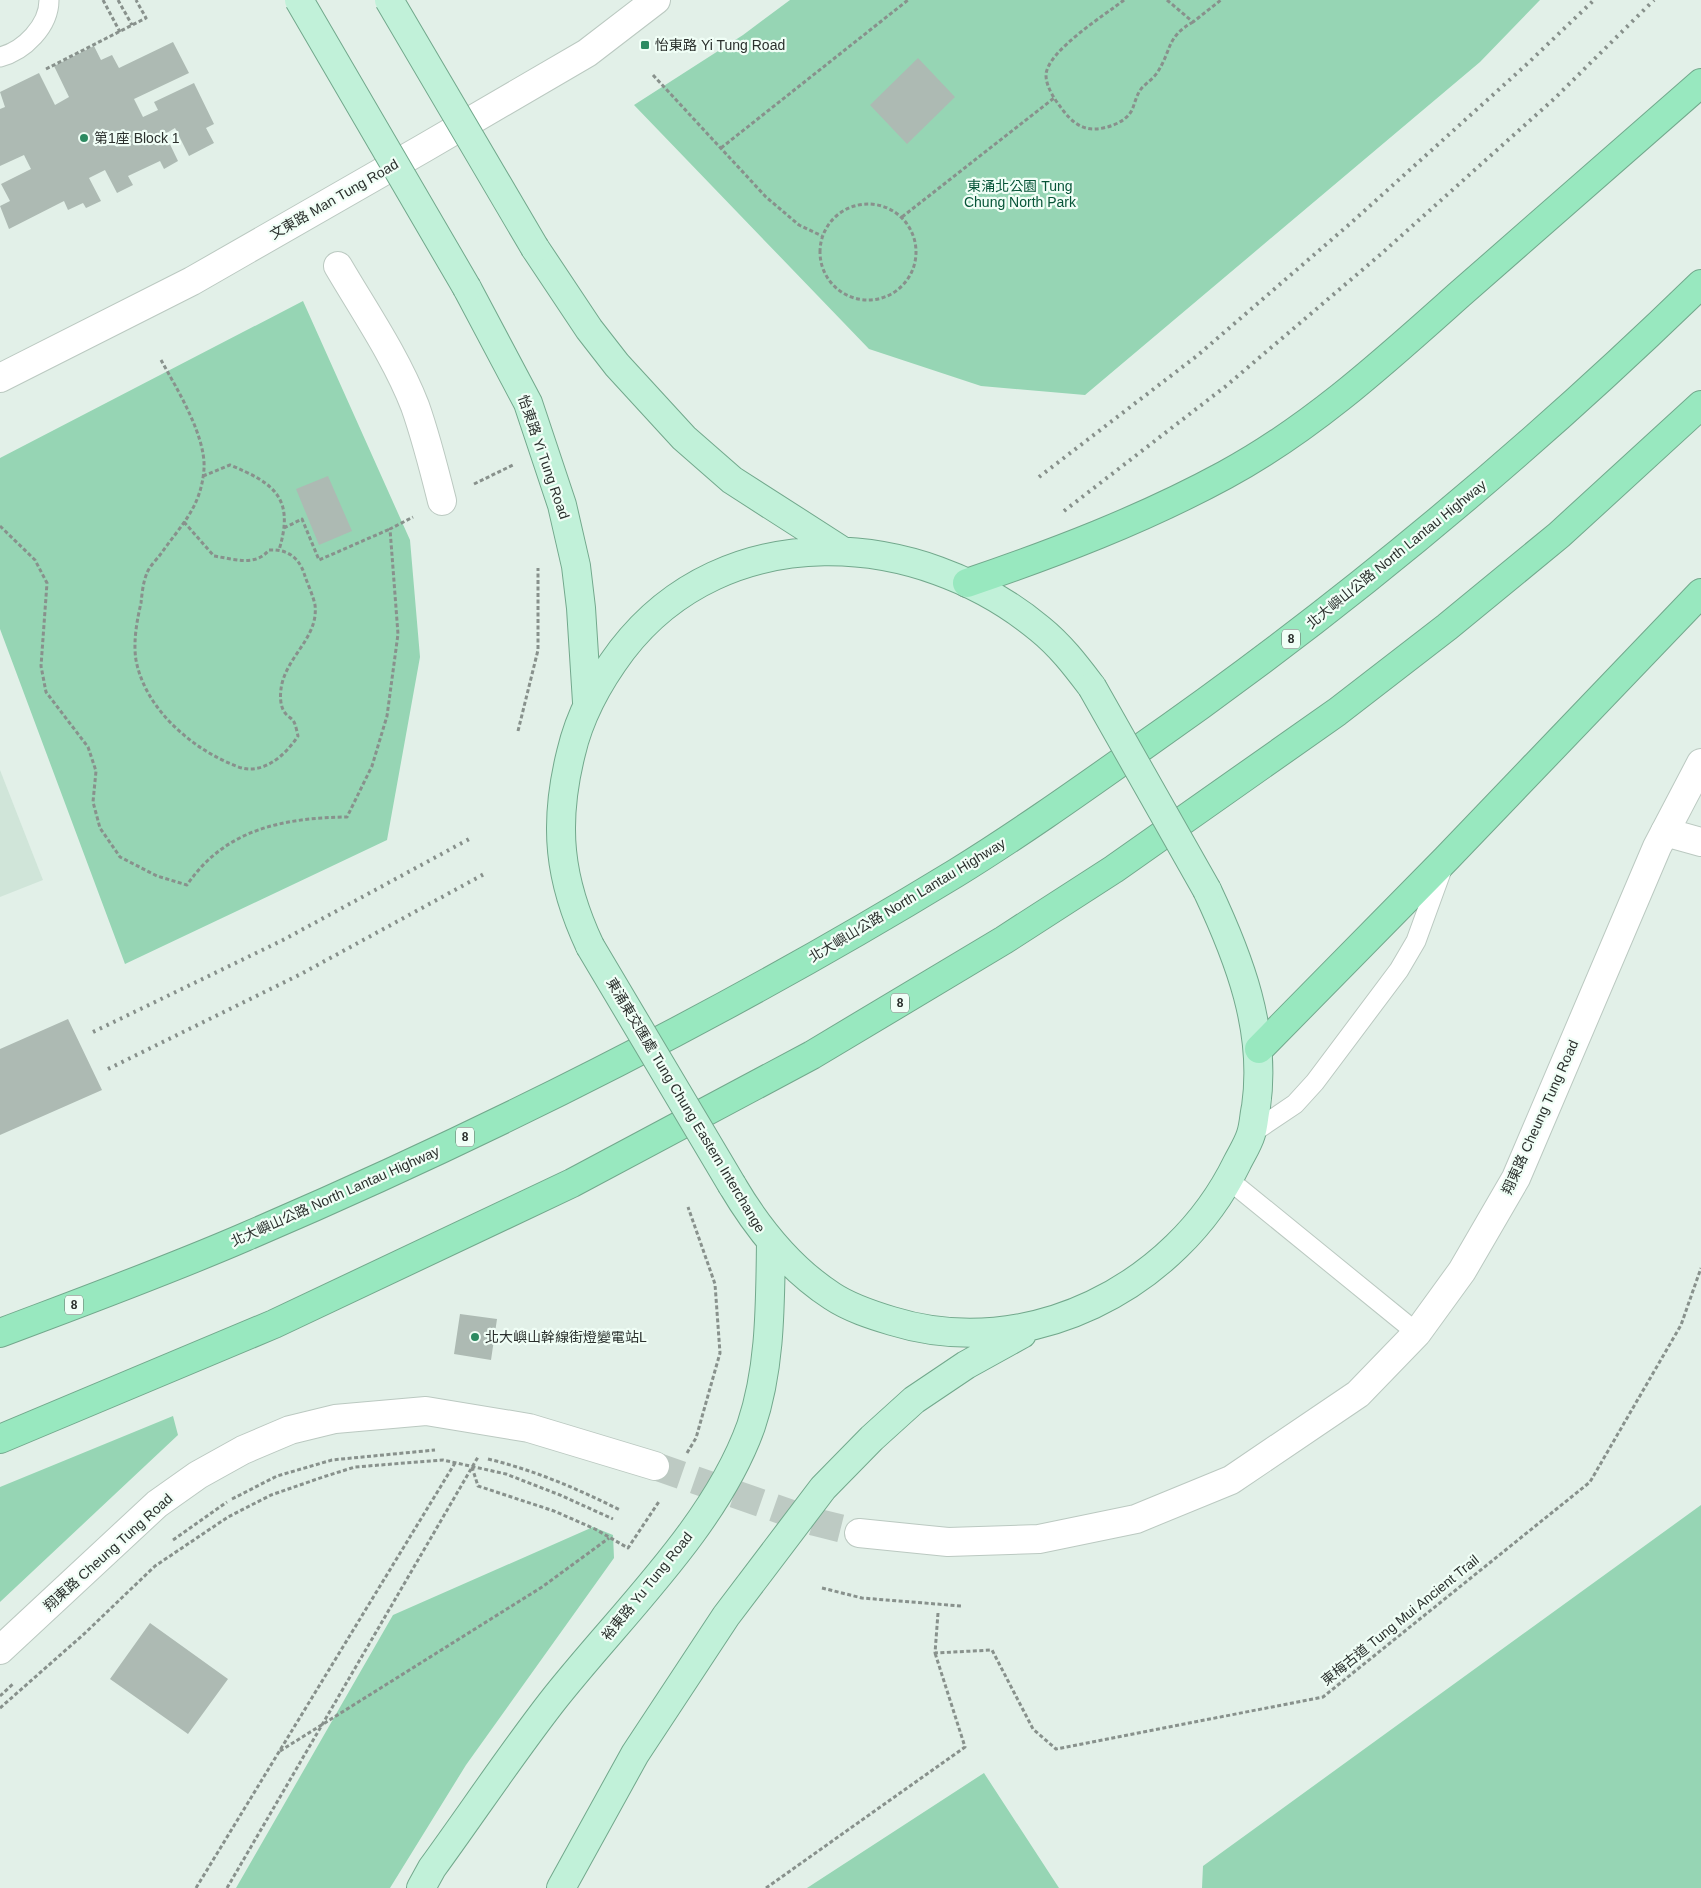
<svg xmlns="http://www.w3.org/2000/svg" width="1701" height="1888" viewBox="0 0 1701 1888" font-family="Helvetica,'Noto Sans TC',sans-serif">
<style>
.built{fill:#d0e5d9}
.green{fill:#96d5b4}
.building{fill:#adbab3}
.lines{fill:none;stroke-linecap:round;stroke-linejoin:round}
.secondary-tunnel{stroke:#bdcac3;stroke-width:28;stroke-dasharray:28 14;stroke-linecap:butt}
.lane-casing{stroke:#bbc9c1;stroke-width:21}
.street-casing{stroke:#bbc9c1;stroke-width:30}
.secondary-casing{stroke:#bbc9c1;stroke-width:30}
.primary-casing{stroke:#72a88c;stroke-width:30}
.highway-casing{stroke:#72a88c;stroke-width:30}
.path{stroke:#88918c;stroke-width:3;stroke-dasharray:4 2.5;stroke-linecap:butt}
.lane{stroke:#fff;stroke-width:19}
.street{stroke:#fff;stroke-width:28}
.secondary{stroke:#fff;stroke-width:28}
.primary{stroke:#c1f1d9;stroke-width:28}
.highway{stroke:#98e8bf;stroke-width:28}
.rail{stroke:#87908b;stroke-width:4;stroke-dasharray:2.5 5;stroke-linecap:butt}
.primary-bridge-casing{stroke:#72a88c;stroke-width:30;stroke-linecap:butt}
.primary-bridge{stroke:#c1f1d9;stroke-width:28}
.poi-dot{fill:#2c8a61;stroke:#f0fef6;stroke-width:2}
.labels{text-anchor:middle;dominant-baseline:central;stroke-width:4.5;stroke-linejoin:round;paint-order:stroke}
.shield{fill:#f0fef6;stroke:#666e69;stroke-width:1}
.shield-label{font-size:12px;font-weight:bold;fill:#2b302d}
.poi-label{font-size:14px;fill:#2b302d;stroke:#f0fef6;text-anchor:start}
.park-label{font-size:14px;fill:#075538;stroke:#f0fef6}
.street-label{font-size:14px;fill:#2b302d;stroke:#f0fef6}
</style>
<rect width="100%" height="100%" fill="#e2f0e8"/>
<path class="built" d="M0,770L43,880L0,897Z"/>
<path class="green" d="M790,0H1540L1480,62L1085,395L981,386L869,349L634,105L743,35Z
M303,301L410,540L420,657L387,840L125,964L0,629V458Z
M173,1416L178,1435L0,1602V1487Z
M1701,1505V1888H1202L1203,1866Z
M593,1527L613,1535L614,1558L466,1765L390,1888H236L393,1615Z
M984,1773L1059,1888H807Z"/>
<path class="building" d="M173,42L189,73L134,99L143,117L158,110L154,102L194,83L214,124L206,128L214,143L189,156L175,128L165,134L178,161L164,169L160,161L128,176L133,185L117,193L105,170L89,178L101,201L86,208L83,203L68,210L64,201L9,229L0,206L10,201L1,184L31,169L24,155L0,166V109L5,107L0,92L39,73L55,105L69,97L54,66L94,46L101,60L112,55L119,68Z
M918,58L955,97L907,144L870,105Z
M328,476L352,531L319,545L296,489Z
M68,1019L102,1090L0,1135V1049Z
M460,1314L497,1319L491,1360L454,1354Z
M150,1623L228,1679L188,1734L110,1679Z"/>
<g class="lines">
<path class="secondary-tunnel" d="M655,1466L815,1522L859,1533"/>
<g class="lane-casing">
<path id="lane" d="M0,57C24,51 49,26 49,0
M1252,1133L1295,1104L1315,1082L1399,970L1416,941L1444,864
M1229,1180L1417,1333"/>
</g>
<g class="street-casing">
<path id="street" d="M338,266C365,312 396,357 415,406C426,437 434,469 442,501
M1665,832L1701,842"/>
</g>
<g class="secondary-casing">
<path id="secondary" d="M0,378L192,281L424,148L587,53L656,0
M859,1533L948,1542L1039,1539L1136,1519L1231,1480L1358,1394L1417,1333L1462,1271L1516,1178L1657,847L1701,763
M0,1650L157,1504L198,1475L243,1450L290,1430L335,1419L426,1411L529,1428L655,1466"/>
</g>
<g class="primary-casing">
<path id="primary" d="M535,248L589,329L617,365L684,438L732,480L841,550
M467,288L528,403L562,505L576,566L581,608L587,702
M590,946C559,880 553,825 571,753C580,714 598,682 622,650C725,516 919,528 1040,629C1061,646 1076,666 1092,687
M732,1185C758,1229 789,1268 832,1296C850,1308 872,1315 892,1321C1028,1363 1176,1288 1237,1163C1242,1153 1248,1144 1251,1134C1254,1125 1254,1115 1256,1107C1267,1030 1239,958 1207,890
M421,1888L432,1868C472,1813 510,1756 551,1703C618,1617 714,1529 751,1426C771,1367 770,1303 771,1243
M561,1888L635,1754L726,1616L823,1488L872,1438L914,1400L966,1365L1022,1334"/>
</g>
<g class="highway-casing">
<path id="highway" d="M967,583C1055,553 1142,520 1225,475C1312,428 1386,360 1460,294C1541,224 1621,153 1701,83
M1259,1049L1446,859L1701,593
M0,1333C82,1302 164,1272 245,1237C490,1132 728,1012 956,873C1016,836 1074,795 1132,754C1335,613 1524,456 1701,284
M0,1439L274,1324L572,1183L812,1055L1004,940L1114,869L1337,712L1447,627L1559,535L1701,405"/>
</g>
<path class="path" d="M103,0L120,32
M118,0L132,25
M1124,0C1105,15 1047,51 1046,75C1046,87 1055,100 1062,109C1071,121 1081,130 1096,129C1109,128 1126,122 1132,110C1135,103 1136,96 1141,89C1146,83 1153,79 1157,73C1172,50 1166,37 1193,22
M1167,0L1193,22L1221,0
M46,69L146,18L136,0
M653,75L766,197L799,225L822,236
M721,148L908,0
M820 252a48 48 0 1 1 96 0a48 48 0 1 1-96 0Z
M902,217L1054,98
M161,360C177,389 206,436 204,469C201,508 181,525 160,555C156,560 149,567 147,573C143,582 142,594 141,603C137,620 133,642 136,660C145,709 192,749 236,766C261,777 285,756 298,736C297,732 296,726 294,722C292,718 288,717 286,714C280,708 280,696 281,689C285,657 319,638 315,605C313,595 307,583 304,573C298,556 286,549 269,550C255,567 234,559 214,556L184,522
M203,476L230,465C274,483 295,498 279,550
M474,484L513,465
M0,526L35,560L47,583L41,666L46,692L88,747L96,771L93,802L100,828L120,857L157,876L187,885C225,829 283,818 347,817L372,766L387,716L398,634L390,529L413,517
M284,528L302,519L319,560L390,529
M518,731L538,650V568
M687,1453L696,1438L720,1353L715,1284L688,1207
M488,1459C534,1470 578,1489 620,1510
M472,1467L478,1486L554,1511L595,1529L628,1548L660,1500
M232,1499L277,1476L332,1460L435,1450
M173,1540L227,1502
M822,1588L862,1598L961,1606
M938,1613L935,1653L992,1650L1033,1729L1056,1749L1323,1697L1590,1482L1681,1325L1701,1268
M0,1696L14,1683
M0,1708L84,1634L155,1566L228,1517L271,1495L323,1477L355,1467L443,1460L506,1474L560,1495L613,1519
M280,1751L542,1587L609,1538
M196,1888L455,1463
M227,1888L478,1457
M766,1888L965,1747L935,1653"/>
<use href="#lane" class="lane"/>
<use href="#street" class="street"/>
<use href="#secondary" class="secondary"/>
<use href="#primary" class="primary"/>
<use href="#highway" class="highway"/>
<path class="rail" d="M1039,477L1198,355L1352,222L1526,65L1594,0
M1064,511L1226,386L1381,254L1555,98L1654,0
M93,1032L283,940L471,838
M108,1069L301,974L486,873"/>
<g class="primary-bridge-casing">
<path id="primary-bridge" d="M299,0L467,288
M389,0L535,248
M1092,687L1207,890
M590,946L732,1185"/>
</g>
<use href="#primary-bridge" class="primary-bridge"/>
</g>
<g class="poi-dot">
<rect x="640" y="40" width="10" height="10" rx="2.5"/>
<circle cx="84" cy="138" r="5"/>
<circle cx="475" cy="1337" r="5"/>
</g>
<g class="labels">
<g class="shield">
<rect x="1282" y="629.5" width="18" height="19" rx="4"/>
<rect x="891" y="993.5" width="18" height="19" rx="4"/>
<rect x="456" y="1127.5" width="18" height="19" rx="4"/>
<rect x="65" y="1295.5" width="18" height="19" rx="4"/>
</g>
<g class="shield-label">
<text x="1291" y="639">8</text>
<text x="900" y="1003">8</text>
<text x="465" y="1137">8</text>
<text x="74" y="1305">8</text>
</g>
<g class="poi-label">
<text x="655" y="45">怡東路 Yi Tung Road</text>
<text x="94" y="138">第1座 Block 1</text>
<text x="485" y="1337">北大嶼山幹線街燈變電站L</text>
</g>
<g class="park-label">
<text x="1020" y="186">東涌北公園 Tung<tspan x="1020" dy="16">Chung North Park</tspan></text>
</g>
<g class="street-label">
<text transform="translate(334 199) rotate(-30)">文東路 Man Tung Road</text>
<text transform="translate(544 457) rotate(71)">怡東路 Yi Tung Road</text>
<text transform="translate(1396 554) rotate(-39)">北大嶼山公路 North Lantau Highway</text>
<text transform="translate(907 900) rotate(-31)">北大嶼山公路 North Lantau Highway</text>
<text transform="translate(686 1105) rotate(59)">東涌東交匯處 Tung Chung Eastern Interchange</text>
<text transform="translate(1540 1117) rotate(-66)">翔東路 Cheung Tung Road</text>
<text transform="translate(335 1196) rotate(-24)">北大嶼山公路 North Lantau Highway</text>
<text transform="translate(108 1552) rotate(-42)">翔東路 Cheung Tung Road</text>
<text transform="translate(647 1586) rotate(-51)">裕東路 Yu Tung Road</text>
<text transform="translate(1400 1620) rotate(-39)">東梅古道 Tung Mui Ancient Trail</text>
</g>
</g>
</svg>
